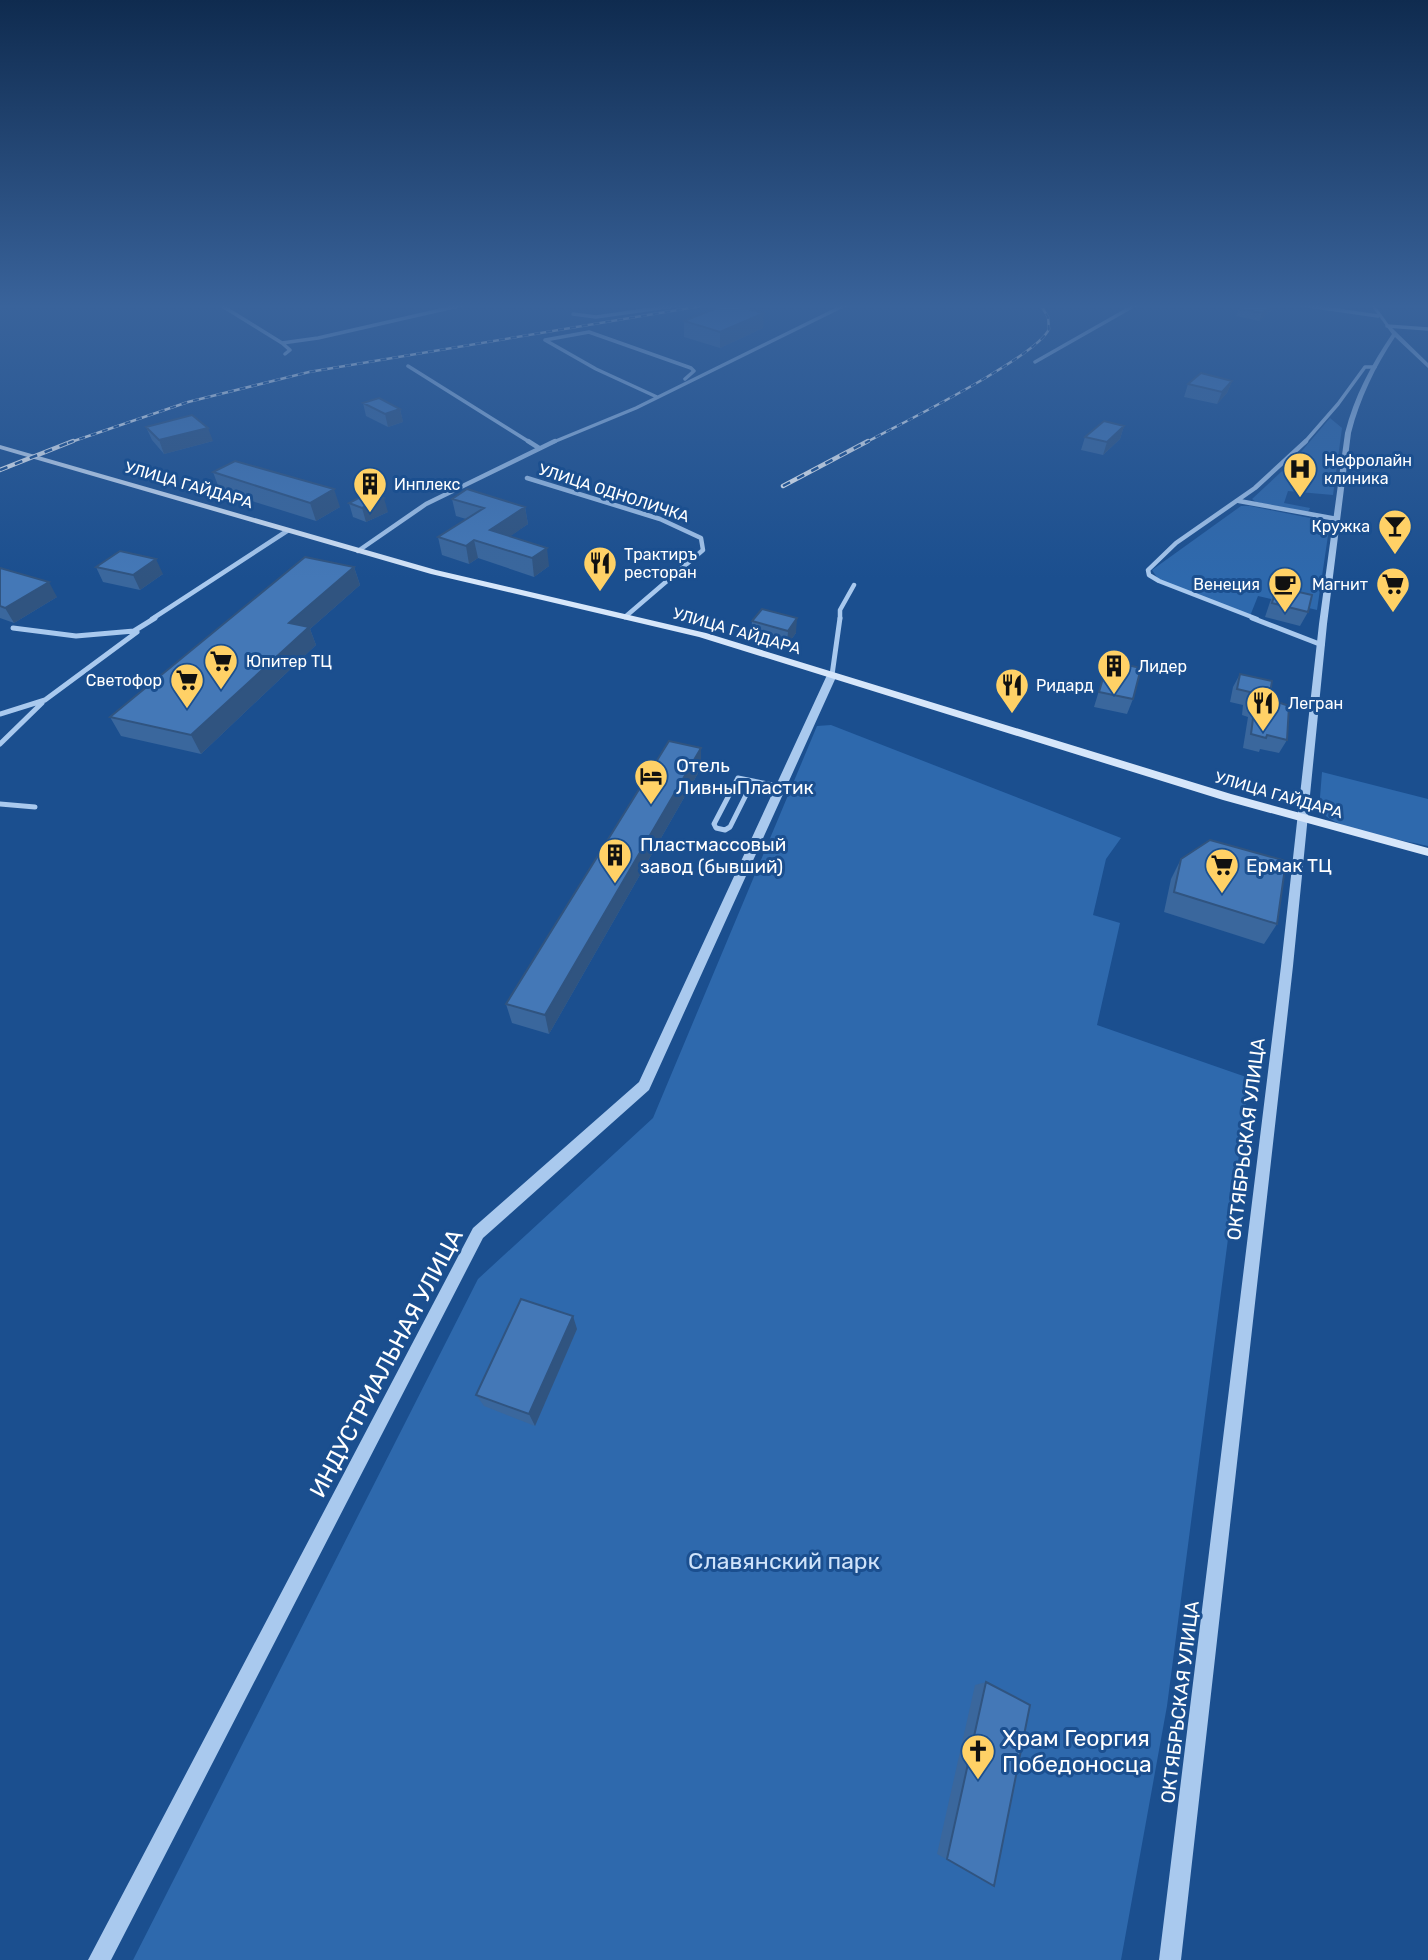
<svg xmlns="http://www.w3.org/2000/svg" width="1428" height="1960" viewBox="0 0 1428 1960" font-family="Rubik,sans-serif">
<style>
.green{fill:#2e69ad}
.lines{fill:none;stroke-linecap:round;stroke-linejoin:round}
.minor-far2{stroke:#a9c9ee;stroke-width:3.5}
.minor-far1{stroke:#a9c9ee;stroke-width:4.5}
.minor{stroke:#a9c9ee;stroke-width:5}
.tertiary{fill:#a9c9ee;fill-rule:evenodd}
.secondary{fill:#d6e6fa;fill-rule:evenodd}
.rail-far1-casing{stroke:#fff;stroke-width:2.5}
.rail-casing{stroke:#fff;stroke-width:4.5}
.rail-far1{stroke:#1b4f8f;stroke-width:2;stroke-dasharray:6;stroke-linecap:butt}
.rail{stroke:#1b4f8f;stroke-width:2.5;stroke-dasharray:8;stroke-linecap:butt}
.wall{fill:#3a679d}
.shaded-wall{fill:#305480}
.building{fill:#4478b7;stroke:#305480;stroke-width:2}
.labels{text-anchor:middle;dominant-baseline:central;stroke-width:6;stroke-linejoin:round;paint-order:stroke}
.far-poi-label{font-size:16px;fill:#fff;stroke:#1b4f8f;text-anchor:start}
.far-street-label{font-size:16px;fill:#fff;stroke:#1b4f8f}
.poi-label{font-size:19px;fill:#fff;stroke:#1b4f8f;text-anchor:start}
.street-label{font-size:19px;fill:#fff;stroke:#1b4f8f}
.near-street-label{font-size:23px;fill:#fff;stroke:#1b4f8f}
.near-park-label{font-size:23px;fill:#cfe3fa;stroke:#1b4f8f}
.near-poi-label{font-size:23px;fill:#fff;stroke:#1b4f8f;text-anchor:start}
</style>
<rect width="100%" height="100%" fill="#1b4f8f"/>
<path class="green" d="M1330,418L1342,428L1333,495L1288,491L1284,503L1310,508L1308,512L1256,502L1252,499L1295,459Z
M1241,506H1250L1330,522L1317,610L1258,596L1250,616L1158,579L1152,570Z
M831,725L1121,838L1106,859L1093,915L1120,923L1097,1025L1249,1078L1167,1706L1121,1960H133L478,1279L653,1118L817,726Z
M1322,772L1428,799V846C1400,839 1338,832 1319,810Z"/>
<g class="lines">
<path class="minor-far2" d="M219,304L282,343L290,350L285,354
M1295,304L1378,316
M573,314L596,317L688,304
M1387,326L1428,329
M282,343L318,338L467,304
M1035,362L1137,304
M408,366L531,443
M657,397L596,369L545,340L589,332L691,368L694,371L685,379
M551,443L636,408L847,304
M1304,443L1338,404L1365,367H1375"/>
<path class="minor-far1" d="M528,441L539,448
M527,478L660,519L701,538L703,550L625,617
M1239,501L1337,519
M358,551L426,504L555,441
M152,619L287,531
M840,619V610L854,585
M1257,619L1159,581L1149,575L1148,570L1176,543L1255,488L1306,441"/>
<path class="minor" d="M1252,618L1322,645
M13,628L76,636L134,631L155,618
M832,675L840,618
M0,714L45,700L137,632
M0,744L42,703
M738,778L753,781L730,827L725,830L716,828L714,824Z
M753,781L782,787
M0,804L35,807"/>
<path class="tertiary" d="M1370,304H1374L1389,325L1428,363V368L1395,337C1375,367 1360,398 1351,433L1327,624L1293,966L1181,1960H1159L1281,966L1319,624L1345,433C1354,397 1371,365 1392,334Z
M832,672L837,675L649,1090L483,1238L111,1960H88L473,1228L639,1082L827,675Z"/>
<path class="secondary" d="M0,445L436,570L706,633L1231,794L1428,848V856L1223,800L699,637L431,574L0,449Z"/>
<g class="rail-far1-casing">
<path id="rail-far1" d="M68,443L188,402L309,372L713,304
M865,443C898,425 1037,357 1049,329L1048,317L1040,304"/>
</g>
<g class="rail-casing">
<path id="rail" d="M0,470L73,441
M783,486L868,441"/>
</g>
<use href="#rail-far1" class="rail-far1"/>
<use href="#rail" class="rail"/>
</g>
<path class="wall" d="M1277,305L1259,321L1236,316L1239,309Z
M684,321L763,328L720,348L684,337Z
M1232,381L1227,393L1217,404L1184,397L1188,384Z
M363,403L400,409L403,422L388,427L366,416Z
M1124,426L1120,439L1103,455L1081,450L1085,437Z
M146,427L213,441L164,454L152,440Z
M213,472L340,507L316,521L220,491Z
M452,499L525,507L528,524L510,536L549,566L534,577L478,558L469,564L442,555L438,537L466,519L456,516Z
M349,503L388,512L366,522L353,517Z
M96,567L163,574L140,590L103,582Z
M354,567L360,585L310,629L316,645L201,754L121,736L110,717Z
M0,568L57,597L14,623L0,618Z
M1277,587L1308,612L1300,626L1265,617L1270,602Z
M752,621L796,633L787,645L751,636Z
M1108,661L1133,699L1127,714L1094,707Z
M1240,674L1269,699L1287,740L1279,753L1260,749L1259,752L1243,748L1248,717L1242,715L1243,705L1230,702L1233,687Z
M701,748V768L549,1034L512,1023L506,1004Z
M1181,859L1277,924L1264,944L1164,912L1171,879Z
M577,1329L535,1426L484,1406L476,1395Z
M986,1682L994,1886L937,1854L975,1685Z"/>
<path class="shaded-wall" d="M1273,304H1278L1259,321L1262,313Z
M764,313L763,328L720,348V332Z
M1232,381L1227,393L1217,404L1222,392Z
M400,409L403,422L388,427L385,414Z
M1124,426L1120,439L1103,455L1107,442Z
M208,428L213,441L164,454L159,440Z
M334,489L340,507L316,521L310,503Z
M384,498L388,512L366,522L362,508Z
M525,507L528,524L495,547L490,530Z
M474,540L478,558L469,564L466,546Z
M547,548L549,566L534,577L532,558Z
M156,559L163,574L140,590L133,575Z
M354,567L360,585L310,629L316,645L201,754L191,735L289,623Z
M49,582L57,597L14,623L5,608Z
M797,618L796,633L787,645L788,631Z
M701,748V768L549,1034L545,1015Z
M573,1316L577,1329L535,1426L529,1414Z"/>
<path class="building" d="M727,304L764,313L720,332L684,321Z
M1244,304H1273L1262,313L1239,309Z
M1201,373L1232,381L1222,392L1188,384Z
M379,398L400,409L385,414L363,403Z
M192,415L208,428L159,440L146,427Z
M1104,421L1124,426L1107,442L1085,437Z
M235,461L334,489L310,503L213,472Z
M467,489L525,507L490,530L547,548L532,558L474,540L466,546L438,537L484,508L452,499Z
M370,492L384,498L362,508L349,503Z
M120,551L156,559L133,575L96,567Z
M305,557L354,567L289,623L309,627L191,735L110,717Z
M0,568L49,582L5,608L0,606Z
M1277,587L1312,595L1308,612L1272,603Z
M762,609L797,618L788,631L752,621Z
M1108,661L1141,668L1133,699L1099,692Z
M1240,674L1272,681L1269,699L1289,706L1287,740L1267,735L1266,738L1251,734L1255,703L1249,702L1250,692L1237,689Z
M669,741L701,748L545,1015L506,1004Z
M1210,840L1286,861L1277,924L1174,892L1181,859Z
M521,1299L573,1316L529,1414L476,1395Z
M986,1682L1030,1705L994,1886L947,1859Z"/>
<linearGradient id="sky" x2="0" y2="1"><stop stop-color="#0f2b4f"/><stop offset="0.53" stop-color="#39639b"/><stop offset="1" stop-color="#39639b" stop-opacity="0"/></linearGradient>
<rect width="1428" height="578" fill="url(#sky)"/>
<defs>
<g id="hospital-pin" transform="scale(1.75)"><path d="M0 17L-7.5 6A9.5 9.5 0 1 1 7.5 6Z" fill="#ffd166" stroke="#1b4f8f"/><path d="M-5-5h3v3.5h4V-5h3V5h-3V1.5h-4V5h-3Z" fill="#111"/></g>
<g id="building-pin" transform="scale(1.75)"><path d="M0 17L-7.5 6A9.5 9.5 0 1 1 7.5 6Z" fill="#ffd166" stroke="#1b4f8f"/><path d="M-4-6H4V6H1V3H-1V6H-4ZM-2.5-4.3h1.7v1.8h-1.7ZM.8-4.3h1.7v1.8H.8ZM-2.5-1h1.7V.8h-1.7ZM.8-1h1.7V.8H.8Z" fill="#111"/></g>
<g id="bar-pin" transform="scale(1.75)"><path d="M0 17L-7.5 6A9.5 9.5 0 1 1 7.5 6Z" fill="#ffd166" stroke="#1b4f8f"/><path d="M-6-5H6L.8 .8V4.5H3.5V6h-7V4.5H-.8V.8Z" fill="#111"/></g>
<g id="restaurant-pin" transform="scale(1.75)"><path d="M0 17L-7.5 6A9.5 9.5 0 1 1 7.5 6Z" fill="#ffd166" stroke="#1b4f8f"/><path d="M-5-6h1v4h1v-4h1v4h1v-4h1v5L-1.5 .5V6h-2V.5L-5-1ZM5-6V6H3V1.5H1.5Q1.5-4 5-6Z" fill="#111"/></g>
<g id="cafe-pin" transform="scale(1.75)"><path d="M0 17L-7.5 6A9.5 9.5 0 1 1 7.5 6Z" fill="#ffd166" stroke="#1b4f8f"/><path d="M-5.5-4.5H6V0H3Q3 3.5 0 3.5H-2.5Q-5.5 3.5-5.5 0ZM3-3.2v2h1.7v-2ZM-6 4.5H4V6H-6Z" fill="#111"/></g>
<g id="supermarket-pin" transform="scale(1.75)"><path d="M0 17L-7.5 6A9.5 9.5 0 1 1 7.5 6Z" fill="#ffd166" stroke="#1b4f8f"/><path d="M-6-5.5h2.5l.6 2H6L4.5 2H-2.5L-4.4-4H-6ZM-1.5 3.2a1.3 1.3 0 1 0 .1 0ZM3 3.2a1.3 1.3 0 1 0 .1 0Z" fill="#111"/></g>
<g id="hotel-pin" transform="scale(1.75)"><path d="M0 17L-7.5 6A9.5 9.5 0 1 1 7.5 6Z" fill="#ffd166" stroke="#1b4f8f"/><path d="M-6-4.5h1.5V1H6V5H4.5V3h-9V5H-6ZM-4 0a1.8 1.8 0 1 1 3.6 0ZM.5 0V-2.5h3Q6-2.5 6 0Z" fill="#111"/></g>
<g id="church-pin" transform="scale(1.75)"><path d="M0 17L-7.5 6A9.5 9.5 0 1 1 7.5 6Z" fill="#ffd166" stroke="#1b4f8f"/><path d="M-1.2-6h2.4v3.5h3.3v2.4h-3.3V6h-2.4V-.1h-3.3v-2.4h3.3Z" fill="#111"/></g>
</defs>
<g fill-rule="evenodd">
<use href="#hospital-pin" x="1300" y="469"/>
<use href="#building-pin" x="370" y="484"/>
<use href="#bar-pin" x="1395" y="526"/>
<use href="#restaurant-pin" x="600" y="563"/>
<use href="#cafe-pin" x="1285" y="584"/>
<use href="#supermarket-pin" x="1393" y="584"/>
<use href="#supermarket-pin" x="221" y="661"/>
<use href="#building-pin" x="1114" y="666"/>
<use href="#supermarket-pin" x="187" y="680"/>
<use href="#restaurant-pin" x="1012" y="685"/>
<use href="#restaurant-pin" x="1263" y="703"/>
<use href="#hotel-pin" x="651" y="776"/>
<use href="#building-pin" x="615" y="855"/>
<use href="#supermarket-pin" x="1222" y="865"/>
<use href="#church-pin" x="978" y="1751"/>
</g>
<g class="labels">
<g class="far-poi-label">
<text x="1324" y="460">Нефролайн<tspan x="1324" dy="18">клиника</tspan></text>
<text x="394" y="484">Инплекс</text>
<text x="1370" y="526" text-anchor="end">Кружка</text>
<text x="624" y="554">Трактиръ<tspan x="624" dy="18">ресторан</tspan></text>
<text x="1260" y="584" text-anchor="end">Венеция</text>
<text x="1368" y="584" text-anchor="end">Магнит</text>
<text x="246" y="661">Юпитер ТЦ</text>
<text x="1138" y="666">Лидер</text>
<text x="162" y="680" text-anchor="end">Светофор</text>
<text x="1036" y="685">Ридард</text>
<text x="1288" y="703">Легран</text>
</g>
<g class="far-street-label">
<text transform="translate(189 485) rotate(16)">УЛИЦА ГАЙДАРА</text>
<text transform="translate(614 493) rotate(18)">УЛИЦА ОДНОЛИЧКА</text>
<text transform="translate(737 631) rotate(16)">УЛИЦА ГАЙДАРА</text>
<text transform="translate(1279 795) rotate(16)">УЛИЦА ГАЙДАРА</text>
</g>
<g class="poi-label">
<text x="676" y="765">Отель<tspan x="676" dy="22">ЛивныПластик</tspan></text>
<text x="640" y="844">Пластмассовый<tspan x="640" dy="22">завод (бывший)</tspan></text>
<text x="1246" y="865">Ермак ТЦ</text>
</g>
<g class="street-label">
<text transform="translate(1246 1139) rotate(-83)">ОКТЯБРЬСКАЯ УЛИЦА</text>
<text transform="translate(1180 1702) rotate(-83)">ОКТЯБРЬСКАЯ УЛИЦА</text>
</g>
<g class="near-street-label">
<text transform="translate(386 1363) rotate(-62)">ИНДУСТРИАЛЬНАЯ УЛИЦА</text>
</g>
<g class="near-park-label">
<text x="784" y="1561">Славянский парк</text>
</g>
<g class="near-poi-label">
<text x="1002" y="1738">Храм Георгия<tspan x="1002" dy="26">Победоносца</tspan></text>
</g>
</g>
</svg>
